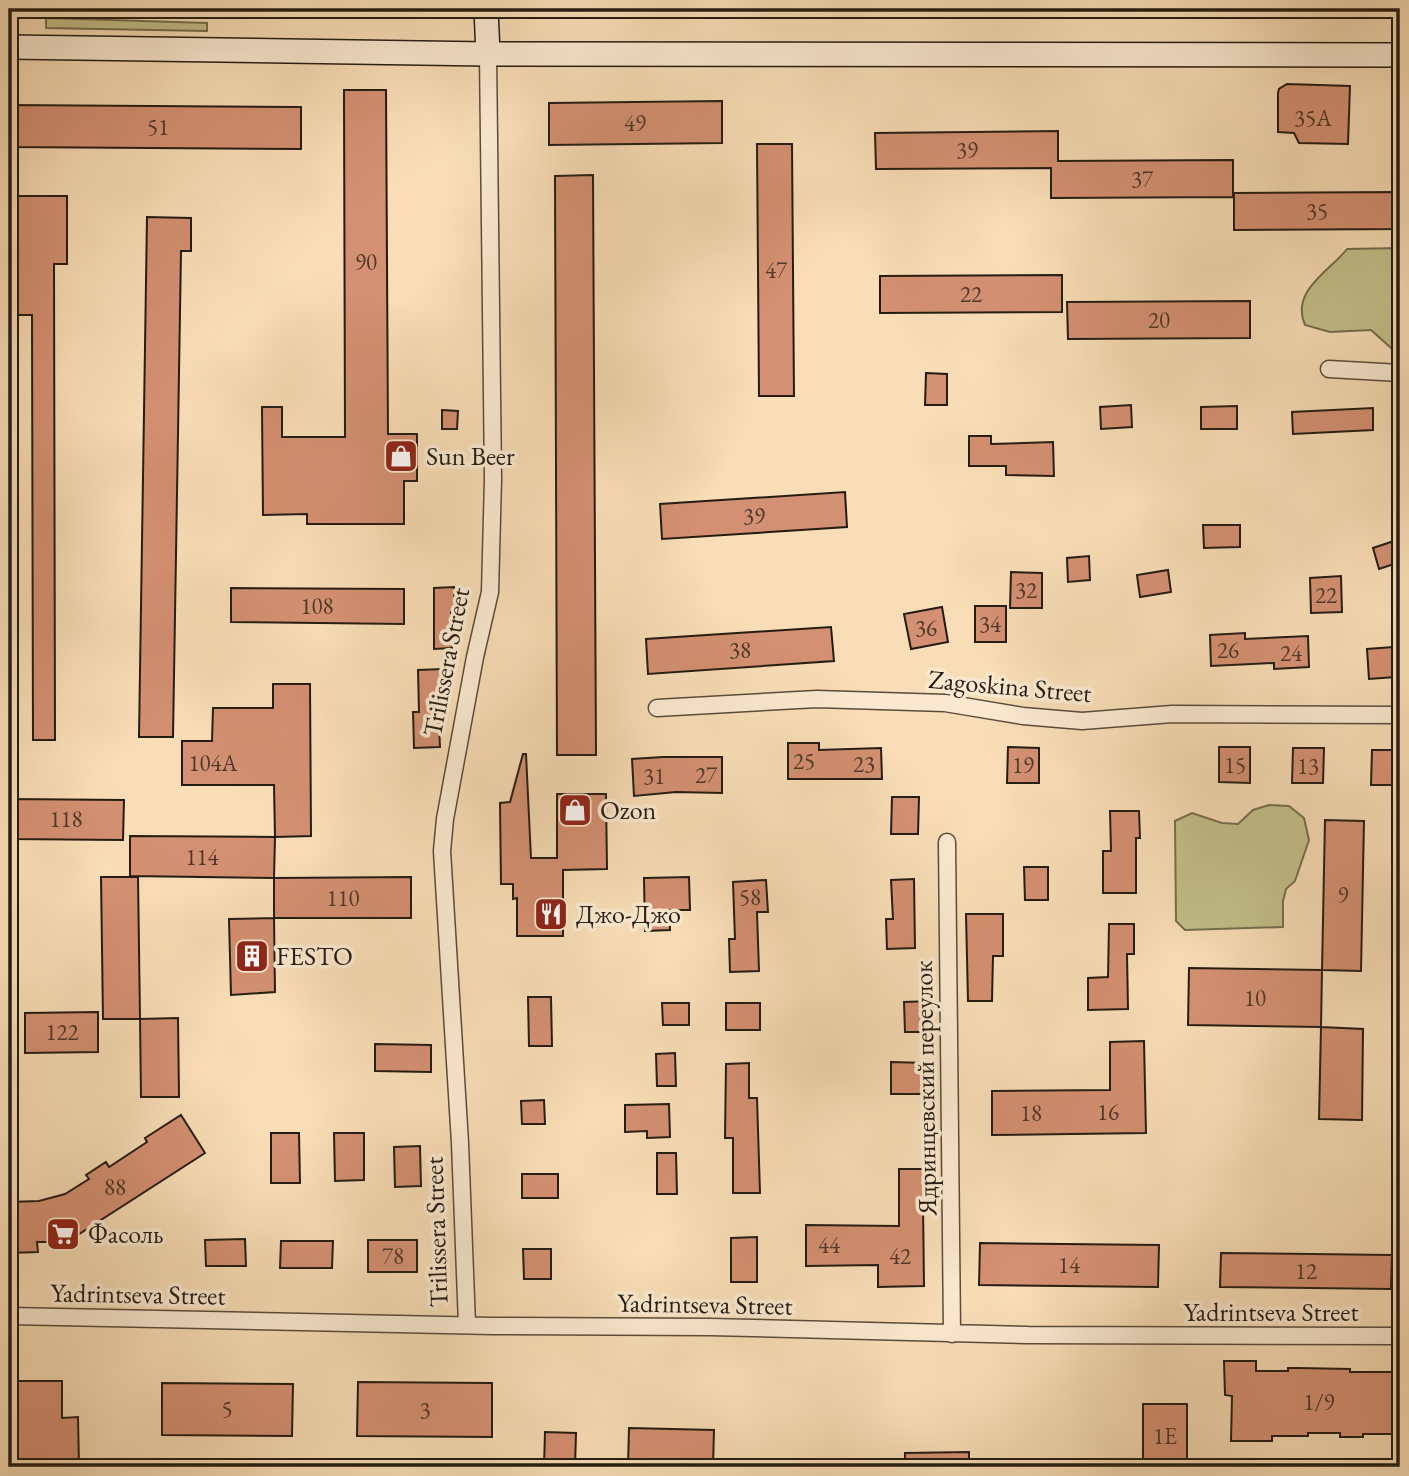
<svg xmlns="http://www.w3.org/2000/svg" width="1409" height="1476" viewBox="0 0 1409 1476" font-family="'EB Garamond',serif">
<style>
.green{fill:#c3bf89;stroke:#746e4e;stroke-width:2}
.building{fill:#d49072;stroke:#241c13;stroke-width:2}
.lines{fill:none;stroke-linecap:round;stroke-linejoin:round}
.street-casing{stroke:#594c3c;stroke-width:19}
.secondary-casing{stroke:#241c13;stroke-width:26}
.street{stroke:#fae9d0;stroke-width:16}
.secondary{stroke:#fae9d0;stroke-width:23}
.labels{text-anchor:middle;dominant-baseline:central;stroke-width:7;stroke-linejoin:round;paint-order:stroke}
.number-label{font-size:23px;fill:#50392b}
.poi-label{font-size:26px;fill:#241c13;stroke:#fae9d0;text-anchor:start}
.street-label{font-size:26px;fill:#241c13;stroke:#fae9d0}
</style>
<rect width="100%" height="100%" fill="#f8ddb6"/>
<filter id="stains"><feTurbulence type="fractalNoise" baseFrequency=".00286" numOctaves="4"/><feColorMatrix values="0 0 0 0 .2 0 0 0 0 .09 0 0 0 0 .02 0 0 0 .5 -.17"/></filter>
<radialGradient id="worn" r=".72"><stop offset=".6" stop-color="#630" stop-opacity="0"/><stop offset="1" stop-color="#630" stop-opacity=".3"/></radialGradient>
<path class="green" d="M46,18L207,23V31L46,28Z
M1400,248V356L1371,330L1330,332L1305,325C1290,291 1330,271 1347,249Z
M1269,805L1289,806L1304,818L1309,840L1295,881L1286,889L1283,901V927L1185,930L1176,921L1175,821L1192,813L1222,823L1238,824L1253,810Z"/>
<path class="building" d="M1287,84L1350,86L1348,144L1299,143L1294,133L1278,132V93L1279,89Z
M344,90H386L388,434H417V481H404V524H307V514L263,515L262,407H282V437H345Z
M722,101V143L549,145V103Z
M9,105L301,107V149L9,147Z
M1058,131V161L1233,160V197L1051,198V168L876,169L875,133Z
M757,144H792L794,396H759Z
M593,175L596,755H557L555,176Z
M1400,192V229L1234,230V193Z
M9,196H67V264H54L55,740H33L32,315H9Z
M147,217L191,218V251H181L173,737H139Z
M1062,275V312L880,313V276Z
M1250,301V338L1068,339L1067,302Z
M926,373L947,374V405H925Z
M1131,405L1132,427L1101,429L1100,407Z
M1237,406V429H1201V407Z
M1373,408V430L1293,434L1292,412Z
M442,410L458,411L457,429H442Z
M969,436H991V444L1053,442L1054,476L1006,475V466H969Z
M845,492L847,527L662,539L660,504Z
M1203,525H1240V547L1204,548Z
M1400,539V562L1379,569L1373,548Z
M1089,556L1090,580L1068,582L1067,558Z
M1168,570L1171,592L1140,597L1137,575Z
M1011,572L1042,573V608H1010Z
M1341,576L1342,612L1311,613L1310,578Z
M454,587L455,612H451L452,648L434,649V588Z
M231,588L404,589V624L231,622Z
M975,606H1006V642H975Z
M942,607L948,642L911,649L904,614Z
M831,627L834,661L648,674L646,639Z
M1245,633V639L1308,636L1309,667L1274,669V663L1211,666L1210,635Z
M1393,647L1395,677L1369,679L1367,649Z
M443,669L444,704H438L440,747L414,748L413,712H419L418,670Z
M273,684H310L311,836L275,837L274,785H182V741H212L213,708H273Z
M788,743H819V750L881,748L882,779H788Z
M1008,747L1039,748V783H1007Z
M1219,747H1250V783L1219,782Z
M1293,748H1324L1323,783H1292Z
M1372,750H1400V785H1371Z
M523,754H526L531,858H557V794H606L607,869L563,870V936H517V898L513,899V884H501L500,803L510,802Z
M663,757H722V793L676,792L634,796L632,759Z
M892,797H919L918,834H891Z
M9,799L124,800L123,840L9,839Z
M1110,811H1139L1140,838H1136V893H1103V851H1111Z
M1325,820L1364,821L1361,971L1322,970Z
M130,836L275,837L274,878L130,876Z
M1024,867H1048V900H1025Z
M101,877H138L140,1019H103Z
M411,877V918H274V878Z
M689,877L690,910H669L670,930L645,931L644,878Z
M914,879L915,948L887,949L886,919H893L891,880Z
M766,880L768,912H757L759,971L730,972L729,939H735L733,882Z
M966,914H1003V956H993L992,1001H968Z
M274,918L275,992L231,995L229,919Z
M1109,924H1134V954H1127L1128,1009L1088,1010V978L1108,977Z
M1189,968L1322,970L1321,1027L1188,1025Z
M528,997H551L552,1046H529Z
M933,1001V1032H905L904,1002Z
M662,1003H689V1025H663Z
M726,1003H760V1030H726Z
M98,1012V1052L25,1053V1013Z
M178,1018L179,1097H141L140,1019Z
M1321,1027L1363,1029L1362,1120L1319,1119Z
M1144,1041L1146,1133L992,1135V1091L1110,1090V1042Z
M375,1044L431,1045V1072L375,1071Z
M675,1053L676,1086H657L656,1054Z
M891,1062L927,1063V1094H891Z
M749,1063V1098H757L760,1193H733V1138H725L726,1064Z
M544,1100L545,1124H522L521,1101Z
M669,1104L670,1137L647,1138V1131L625,1132V1105Z
M181,1115L205,1153L76,1236L54,1242H37L38,1252L9,1253V1202L39,1201L65,1194L89,1179L86,1175L106,1162L109,1167L147,1142L145,1138Z
M271,1133H299L300,1183H271Z
M334,1133H364V1180L335,1181Z
M420,1146L421,1186L395,1187L394,1147Z
M657,1153H676L677,1194H657Z
M899,1169H936V1204H923L924,1286L878,1287V1265L806,1266V1225L899,1226Z
M522,1174H558V1198H522Z
M757,1237V1282H731V1238Z
M245,1239L246,1266H206L205,1240Z
M368,1240H417V1272H368Z
M281,1241H333L332,1268H280Z
M980,1243L1159,1245L1158,1287L979,1285Z
M523,1249H551V1279H524Z
M1221,1253L1392,1255L1391,1289L1220,1287Z
M1224,1361H1256V1371H1288V1368H1298L1350,1369V1372H1400V1434H1363V1437H1340V1433H1308V1436H1272V1441H1231L1232,1396L1225,1395Z
M9,1381H62V1418L78,1417L79,1467H9Z
M358,1382L492,1383V1437L357,1436Z
M162,1383L293,1384L292,1436L162,1435Z
M1143,1404H1187V1467H1143Z
M629,1428L714,1430L713,1467H628Z
M545,1432L576,1433L575,1467H544Z
M969,1452V1467H905V1453Z"/>
<g class="lines">
<g class="street-casing">
<path id="street" d="M1329,369L1400,373
M657,708L817,699L945,703L1023,716L1082,721L1172,714L1400,715
M947,842L952,1334
M9,1316L493,1326L710,1327L1028,1335L1400,1336
M467,1325L460,1143L442,851L445,819L475,657L490,592L493,479L488,54"/>
</g>
<g class="secondary-casing">
<path id="secondary" d="M486,9L488,54
M9,47L488,54L1400,55"/>
</g>
<use href="#street" class="street"/>
<use href="#secondary" class="secondary"/>
</g>
<defs>
<g id="shop-square" transform="scale(1.75)"><rect x="-9" y="-9" width="18" height="18" rx="4" fill="#8f2418" stroke="#fae9d0"/><path d="M-5-2.5h2.3a2.7 3.5 0 0 1 5.4 0H5L5.5 6h-11ZM-1.5-2.5h3a1.5 2.3 0 0 0-3 0Z" fill="#fff"/></g>
<g id="restaurant-square" transform="scale(1.75)"><rect x="-9" y="-9" width="18" height="18" rx="4" fill="#8f2418" stroke="#fae9d0"/><path d="M-5-6h1v4h1v-4h1v4h1v-4h1v5L-1.5 .5V6h-2V.5L-5-1ZM5-6V6H3V1.5H1.5Q1.5-4 5-6Z" fill="#fff"/></g>
<g id="building-square" transform="scale(1.75)"><rect x="-9" y="-9" width="18" height="18" rx="4" fill="#8f2418" stroke="#fae9d0"/><path d="M-4-6H4V6H1V3H-1V6H-4ZM-2.5-4.3h1.7v1.8h-1.7ZM.8-4.3h1.7v1.8H.8ZM-2.5-1h1.7V.8h-1.7ZM.8-1h1.7V.8H.8Z" fill="#fff"/></g>
<g id="supermarket-square" transform="scale(1.75)"><rect x="-9" y="-9" width="18" height="18" rx="4" fill="#8f2418" stroke="#fae9d0"/><path d="M-6-5.5h2.5l.6 2H6L4.5 2H-2.5L-4.4-4H-6ZM-1.5 3.2a1.3 1.3 0 1 0 .1 0ZM3 3.2a1.3 1.3 0 1 0 .1 0Z" fill="#fff"/></g>
</defs>
<g fill-rule="evenodd">
<use href="#shop-square" x="401" y="456"/>
<use href="#shop-square" x="575" y="810"/>
<use href="#restaurant-square" x="551" y="914"/>
<use href="#building-square" x="252" y="956"/>
<use href="#supermarket-square" x="63" y="1234"/>
</g>
<g class="labels">
<g class="number-label">
<text x="1313" y="118">35А</text>
<text x="635" y="123">49</text>
<text x="158" y="127">51</text>
<text x="967" y="150">39</text>
<text x="1142" y="179">37</text>
<text x="1317" y="211">35</text>
<text x="366" y="262">90</text>
<text x="776" y="270">47</text>
<text x="971" y="294">22</text>
<text x="1159" y="320">20</text>
<text x="754" y="516">39</text>
<text x="1026" y="590">32</text>
<text x="1326" y="595">22</text>
<text x="317" y="606">108</text>
<text x="990" y="624">34</text>
<text x="926" y="628">36</text>
<text x="740" y="650">38</text>
<text x="1228" y="650">26</text>
<text x="1291" y="653">24</text>
<text x="804" y="761">25</text>
<text x="213" y="763">104А</text>
<text x="864" y="764">23</text>
<text x="1023" y="765">19</text>
<text x="1235" y="765">15</text>
<text x="1308" y="766">13</text>
<text x="706" y="775">27</text>
<text x="654" y="776">31</text>
<text x="66" y="819">118</text>
<text x="202" y="857">114</text>
<text x="1343" y="895">9</text>
<text x="750" y="897">58</text>
<text x="343" y="898">110</text>
<text x="1255" y="998">10</text>
<text x="62" y="1032">122</text>
<text x="1108" y="1112">16</text>
<text x="1031" y="1113">18</text>
<text x="115" y="1187">88</text>
<text x="829" y="1245">44</text>
<text x="393" y="1256">78</text>
<text x="900" y="1256">42</text>
<text x="1069" y="1265">14</text>
<text x="1306" y="1271">12</text>
<text x="1319" y="1402">1/9</text>
<text x="227" y="1409">5</text>
<text x="425" y="1410">3</text>
<text x="1165" y="1436">1Е</text>
</g>
<g class="poi-label">
<text x="426" y="456">Sun Beer</text>
<text x="600" y="810">Ozon</text>
<text x="576" y="914">Джо-Джо</text>
<text x="276" y="956">FESTO</text>
<text x="88" y="1234">Фасоль</text>
</g>
<g class="street-label">
<text transform="translate(446 662) rotate(-79)">Trilissera Street</text>
<text transform="translate(1010 686) rotate(5)">Zagoskina Street</text>
<text transform="translate(925 1088) rotate(-91)">Ядринцевский переулок</text>
<text transform="translate(436 1232) rotate(-92)">Trilissera Street</text>
<text transform="translate(138 1294) rotate(1)">Yadrintseva Street</text>
<text transform="translate(705 1304) rotate(1)">Yadrintseva Street</text>
<text x="1271" y="1312">Yadrintseva Street</text>
</g>
</g>
<rect width="1409" height="1476" fill="none" stroke="#f8ddb6" stroke-width="35"/>
<rect x="10" y="10" width="1388" height="1455" fill="none" stroke="#241c13" stroke-width="3.5"/>
<rect x="18" y="18" width="1374" height="1441" fill="none" stroke="#241c13" stroke-width="2"/>
<rect width="100%" height="100%" filter="url(#stains)"/>
<rect width="100%" height="100%" fill="url(#worn)"/>
</svg>
